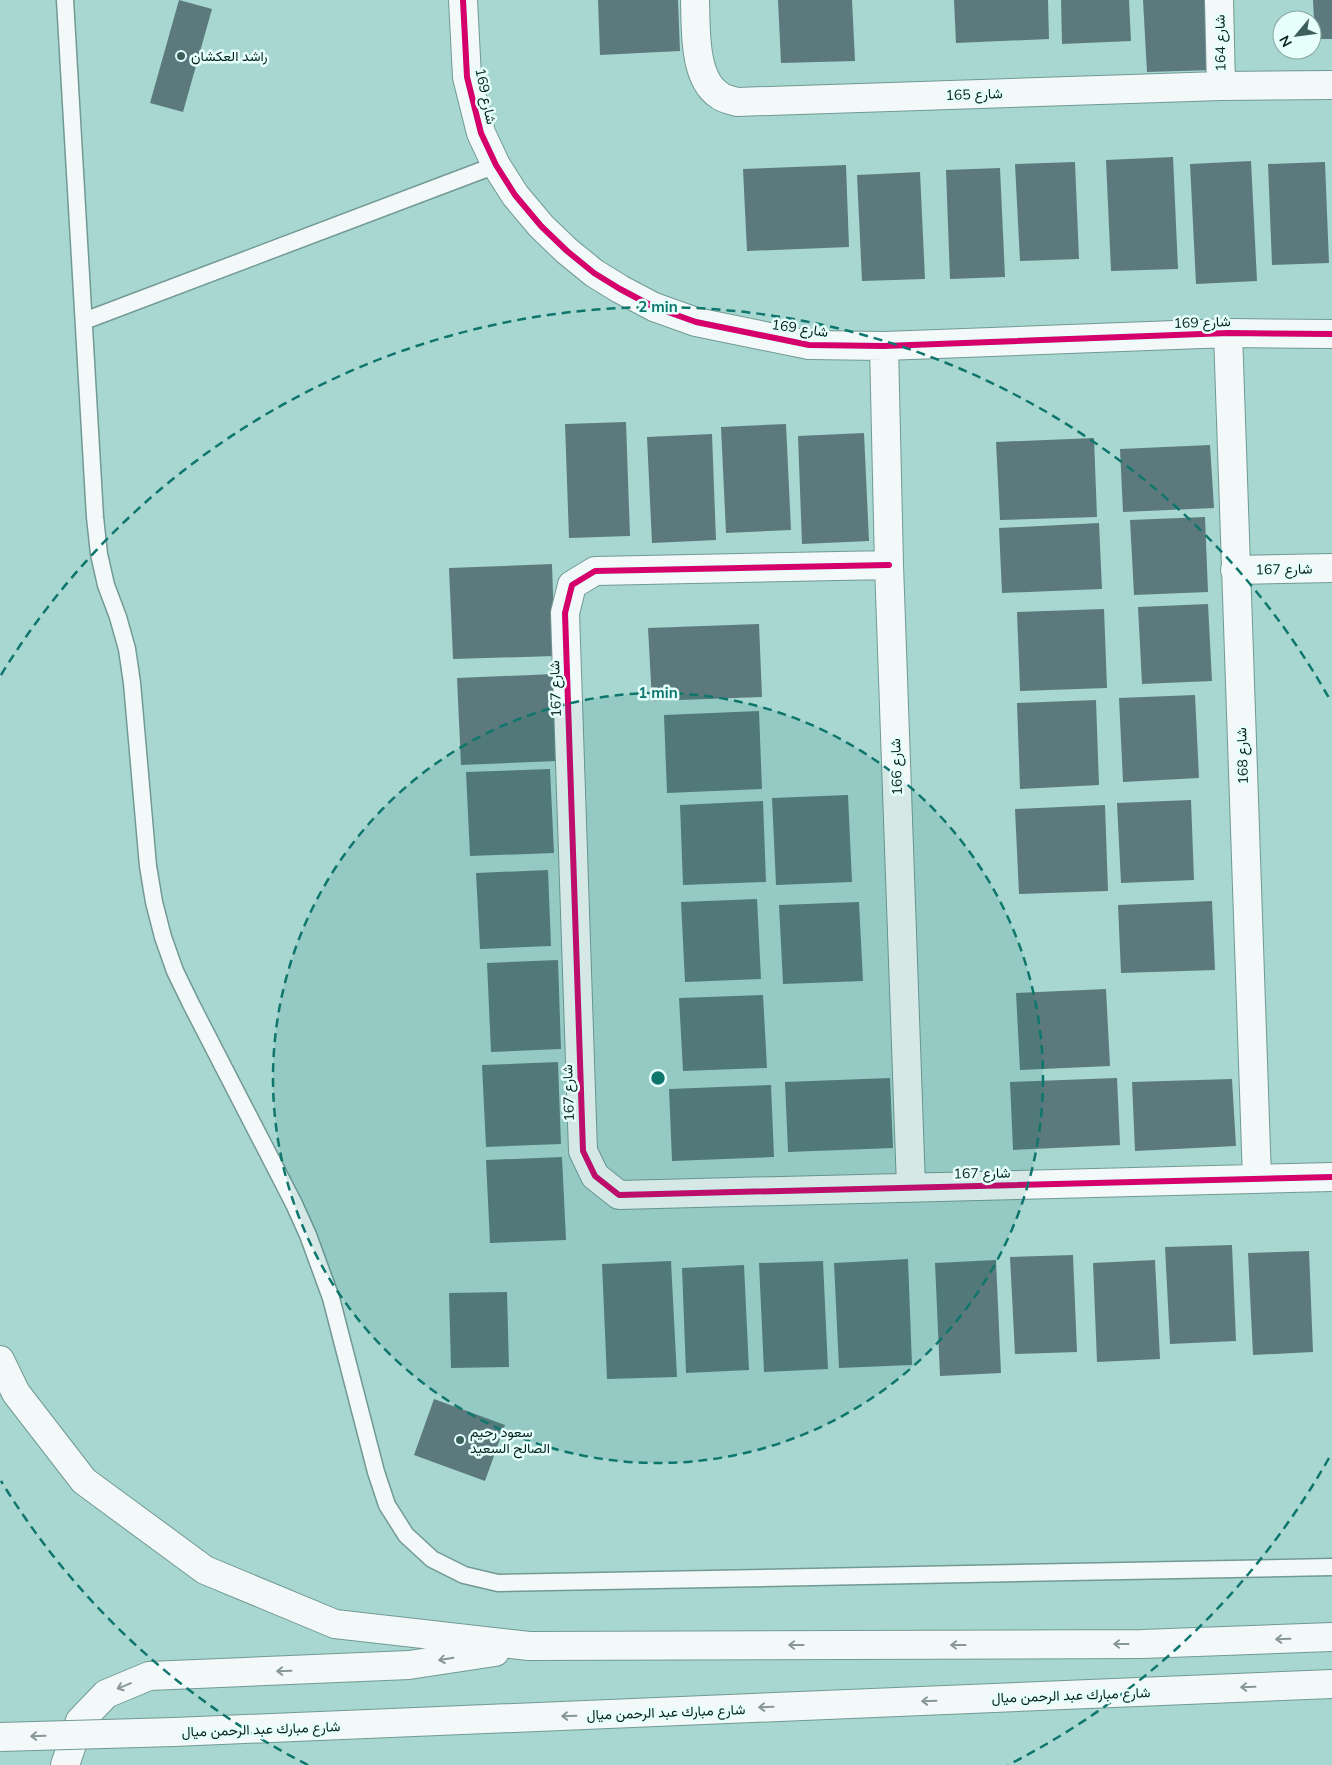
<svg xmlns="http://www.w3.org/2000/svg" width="1332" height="1765" viewBox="0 0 1332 1765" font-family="Mulish,Vazirmatn,sans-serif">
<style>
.building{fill:#5c7a7d}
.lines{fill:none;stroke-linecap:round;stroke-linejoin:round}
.lane-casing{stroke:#729995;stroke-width:19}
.street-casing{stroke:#729995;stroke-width:30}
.secondary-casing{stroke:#729995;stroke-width:30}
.highway-casing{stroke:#729995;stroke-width:30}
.lane{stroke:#f2f9f8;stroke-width:16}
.street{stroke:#f2f9f8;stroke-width:28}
.secondary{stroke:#f2f9f8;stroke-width:28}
.highway{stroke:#f2f9f8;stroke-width:28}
.secondary-bridge-casing{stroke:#729995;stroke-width:30;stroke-linecap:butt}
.secondary-bridge{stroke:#f2f9f8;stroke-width:28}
.cycleway-casing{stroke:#e6fffb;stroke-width:9}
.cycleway{stroke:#d6006c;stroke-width:6}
.oneway{stroke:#879795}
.ring{fill:none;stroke:#0f766e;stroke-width:2.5;stroke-dasharray:9 6}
.poi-dot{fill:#3d605c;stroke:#e6fffb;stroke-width:2}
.labels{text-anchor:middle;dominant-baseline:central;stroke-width:5;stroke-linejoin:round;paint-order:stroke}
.street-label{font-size:14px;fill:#04201d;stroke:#e6fffb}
.poi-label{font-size:14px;fill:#04201d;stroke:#e6fffb;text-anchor:start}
.centre{fill:#0f766e;stroke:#e6fffb;stroke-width:2.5}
.ring-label{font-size:15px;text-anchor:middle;font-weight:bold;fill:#0f766e;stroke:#e6fffb;stroke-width:5;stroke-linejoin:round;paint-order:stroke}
</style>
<rect width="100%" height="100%" fill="#a7d7d0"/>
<path class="building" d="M179,0L212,9L183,112L150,103Z
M598,0H678L680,51L600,55Z
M778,0H852L855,61L781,63Z
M954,0H1048L1049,39L956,43Z
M1061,0H1129L1131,41L1062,44Z
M1143,0H1210L1213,70L1147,72Z
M1313,0H1332V39H1315Z
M1173,157L1178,269L1111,271L1106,160Z
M1251,161L1257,281L1196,284L1190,164Z
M1075,162L1079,259L1020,261L1015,164Z
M1325,162L1329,263L1272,265L1268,164Z
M846,165L849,247L747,251L743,169Z
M1000,168L1005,277L950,279L946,170Z
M920,172L925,279L862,281L857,175Z
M626,422L630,536L569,538L565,424Z
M786,424L791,530L726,533L721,427Z
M864,433L869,541L802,544L798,436Z
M712,434L716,540L652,543L647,437Z
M1094,438L1097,517L1000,520L996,442Z
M1210,445L1214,508L1123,512L1120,449Z
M1205,517L1208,592L1134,595L1130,520Z
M1099,523L1102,589L1002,593L999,528Z
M552,564L555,656L453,659L449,568Z
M1208,604L1212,681L1142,684L1138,607Z
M1104,609L1107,688L1020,691L1017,612Z
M759,624L762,697L652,701L648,628Z
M554,674L557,761L461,765L457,678Z
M1195,695L1199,778L1123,782L1119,698Z
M1096,700L1099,785L1020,789L1017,703Z
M759,711L762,789L667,793L664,715Z
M550,769L554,853L470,856L466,772Z
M848,795L852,882L776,885L772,798Z
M1191,800L1194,880L1121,883L1117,803Z
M763,801L766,882L683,885L680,805Z
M1105,805L1108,891L1019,894L1015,809Z
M548,870L551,946L480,949L476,873Z
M757,899L761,979L685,982L681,902Z
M1212,901L1215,970L1121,973L1118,905Z
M859,902L863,981L783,984L779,905Z
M558,960L561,1049L491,1052L487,963Z
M1106,989L1110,1066L1020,1070L1016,993Z
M763,995L767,1068L683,1071L679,998Z
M558,1062L561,1144L486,1147L482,1065Z
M890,1078L893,1148L788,1152L785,1082Z
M1117,1078L1120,1145L1013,1150L1010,1082Z
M1232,1079L1236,1146L1135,1151L1132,1082Z
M771,1085L774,1157L672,1161L669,1089Z
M562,1157L566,1240L490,1243L486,1160Z
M1232,1245L1236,1341L1170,1344L1165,1247Z
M1309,1251L1313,1352L1253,1355L1248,1253Z
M1073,1255L1077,1352L1015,1354L1010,1257Z
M908,1259L912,1365L839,1368L834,1263Z
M996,1260L1001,1373L940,1376L935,1263Z
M1155,1260L1160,1359L1097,1362L1093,1263Z
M671,1261L677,1377L607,1379L602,1264Z
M823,1261L828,1369L764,1372L759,1263Z
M744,1265L749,1370L686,1373L682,1268Z
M507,1292L509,1367L451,1368L449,1293Z
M434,1399L505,1425L485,1481L414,1455Z"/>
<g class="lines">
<g class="lane-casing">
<path id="lane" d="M65,0L95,517L99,554L106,585L118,617L127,649L132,683L148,866L154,902L163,937L175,971L191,1004L294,1204L308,1235L331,1298L376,1472L387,1505L406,1535L432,1559L464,1575L498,1583L1332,1567
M84,321L496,165"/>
</g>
<g class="street-casing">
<path id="street" d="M463,0L467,77L481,133L496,165L515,195L541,226L567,251L594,273L620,289L654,307L696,322L809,345L884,346L1228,333L1332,334
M695,0C696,27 693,78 719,95C723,99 731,100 737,102L1221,86L1332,85
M1219,0L1221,86
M1228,333L1257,1179
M884,346L889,565L911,1187
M889,565L595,571L572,585L565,613L583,1151L595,1176L619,1195L1332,1177
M1235,570L1332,568"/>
</g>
<g class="secondary-casing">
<path id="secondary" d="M174,1732L1332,1684"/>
</g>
<g class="highway-casing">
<path id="highway" d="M0,1360L16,1393L84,1481L205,1570L335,1624L529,1646L1142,1644L1332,1637
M65,1765L80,1721L106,1694L149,1676L409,1665L495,1652"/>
</g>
<use href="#lane" class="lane"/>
<use href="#street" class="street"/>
<use href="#secondary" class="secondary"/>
<use href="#highway" class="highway"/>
<g class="secondary-bridge-casing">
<path id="secondary-bridge" d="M0,1737L174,1732"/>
</g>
<use href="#secondary-bridge" class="secondary-bridge"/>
<g class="cycleway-casing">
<path id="cycleway" d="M463,0L467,77L481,133L496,165L515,195L541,226L567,251L594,273L620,289L654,307L696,322L809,345L884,346L1228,333L1332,334
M889,565L595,571L572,585L565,613L583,1151L595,1176L619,1195L1332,1177"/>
</g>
<use href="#cycleway" class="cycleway"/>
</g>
<defs><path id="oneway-shaft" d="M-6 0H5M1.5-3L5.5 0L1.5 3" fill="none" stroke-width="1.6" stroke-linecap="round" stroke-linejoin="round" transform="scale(1.25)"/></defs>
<g class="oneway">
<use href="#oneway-shaft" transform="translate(1283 1639) rotate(178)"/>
<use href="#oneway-shaft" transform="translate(1121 1644) rotate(180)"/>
<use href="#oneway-shaft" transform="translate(796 1645) rotate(180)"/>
<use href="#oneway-shaft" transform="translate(958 1645) rotate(180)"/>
<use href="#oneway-shaft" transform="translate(446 1659) rotate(171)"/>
<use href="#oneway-shaft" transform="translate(284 1671) rotate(178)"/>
<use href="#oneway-shaft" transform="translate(124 1686) rotate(158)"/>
<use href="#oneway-shaft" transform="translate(1248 1687) rotate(178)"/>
<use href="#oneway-shaft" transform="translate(929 1701) rotate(178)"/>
<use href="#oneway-shaft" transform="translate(766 1707) rotate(178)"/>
<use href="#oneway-shaft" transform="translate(569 1716) rotate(178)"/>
<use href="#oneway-shaft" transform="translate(38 1736) rotate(178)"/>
</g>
<circle cx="658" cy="1078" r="385" fill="#0f766e" fill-opacity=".12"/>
<g class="ring">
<circle cx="658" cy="1078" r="385"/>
<path d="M1329 1458A771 771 0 0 1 1008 1765M308 1765A771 771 0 0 1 1 1481M1 675A771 771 0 0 1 1329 698"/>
</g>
<g class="poi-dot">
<circle cx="181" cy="56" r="5"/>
<circle cx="460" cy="1440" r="5"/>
</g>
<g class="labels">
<g class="street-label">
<text transform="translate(1220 43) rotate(-91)">شارع 164</text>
<text transform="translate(974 94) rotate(-2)">شارع 165</text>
<text transform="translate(486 96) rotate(78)">شارع 169</text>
<text transform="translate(1202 322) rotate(-2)">شارع 169</text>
<text transform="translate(800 328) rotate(8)">شارع 169</text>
<text transform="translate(1284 569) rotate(-1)">شارع 167</text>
<text transform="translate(555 689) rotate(-92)">شارع 167</text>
<text transform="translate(1242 756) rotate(-92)">شارع 168</text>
<text transform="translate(896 767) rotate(-92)">شارع 166</text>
<text transform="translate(568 1093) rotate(-92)">شارع 167</text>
<text transform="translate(982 1173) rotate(-1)">شارع 167</text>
<text transform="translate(1071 1695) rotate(-2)">شارع مبارك عبد الرحمن ميال</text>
<text transform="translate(666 1712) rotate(-2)">شارع مبارك عبد الرحمن ميال</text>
<text transform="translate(261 1729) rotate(-2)">شارع مبارك عبد الرحمن ميال</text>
</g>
<g class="poi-label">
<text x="191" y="56">راشد العكشان</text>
<text x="470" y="1432">سعود رحيم<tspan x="470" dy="16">الصالح السعيد</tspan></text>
</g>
</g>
<circle cx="658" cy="1078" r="8" class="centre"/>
<g class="ring-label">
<text x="658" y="312">2 min</text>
<text x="658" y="698">1 min</text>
</g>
<g transform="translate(1297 35) rotate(241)"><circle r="24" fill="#e6fffb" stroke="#8ca6a2"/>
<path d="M0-4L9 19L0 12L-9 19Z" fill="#3d605c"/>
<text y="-8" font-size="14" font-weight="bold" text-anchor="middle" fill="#04201d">N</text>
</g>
</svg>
